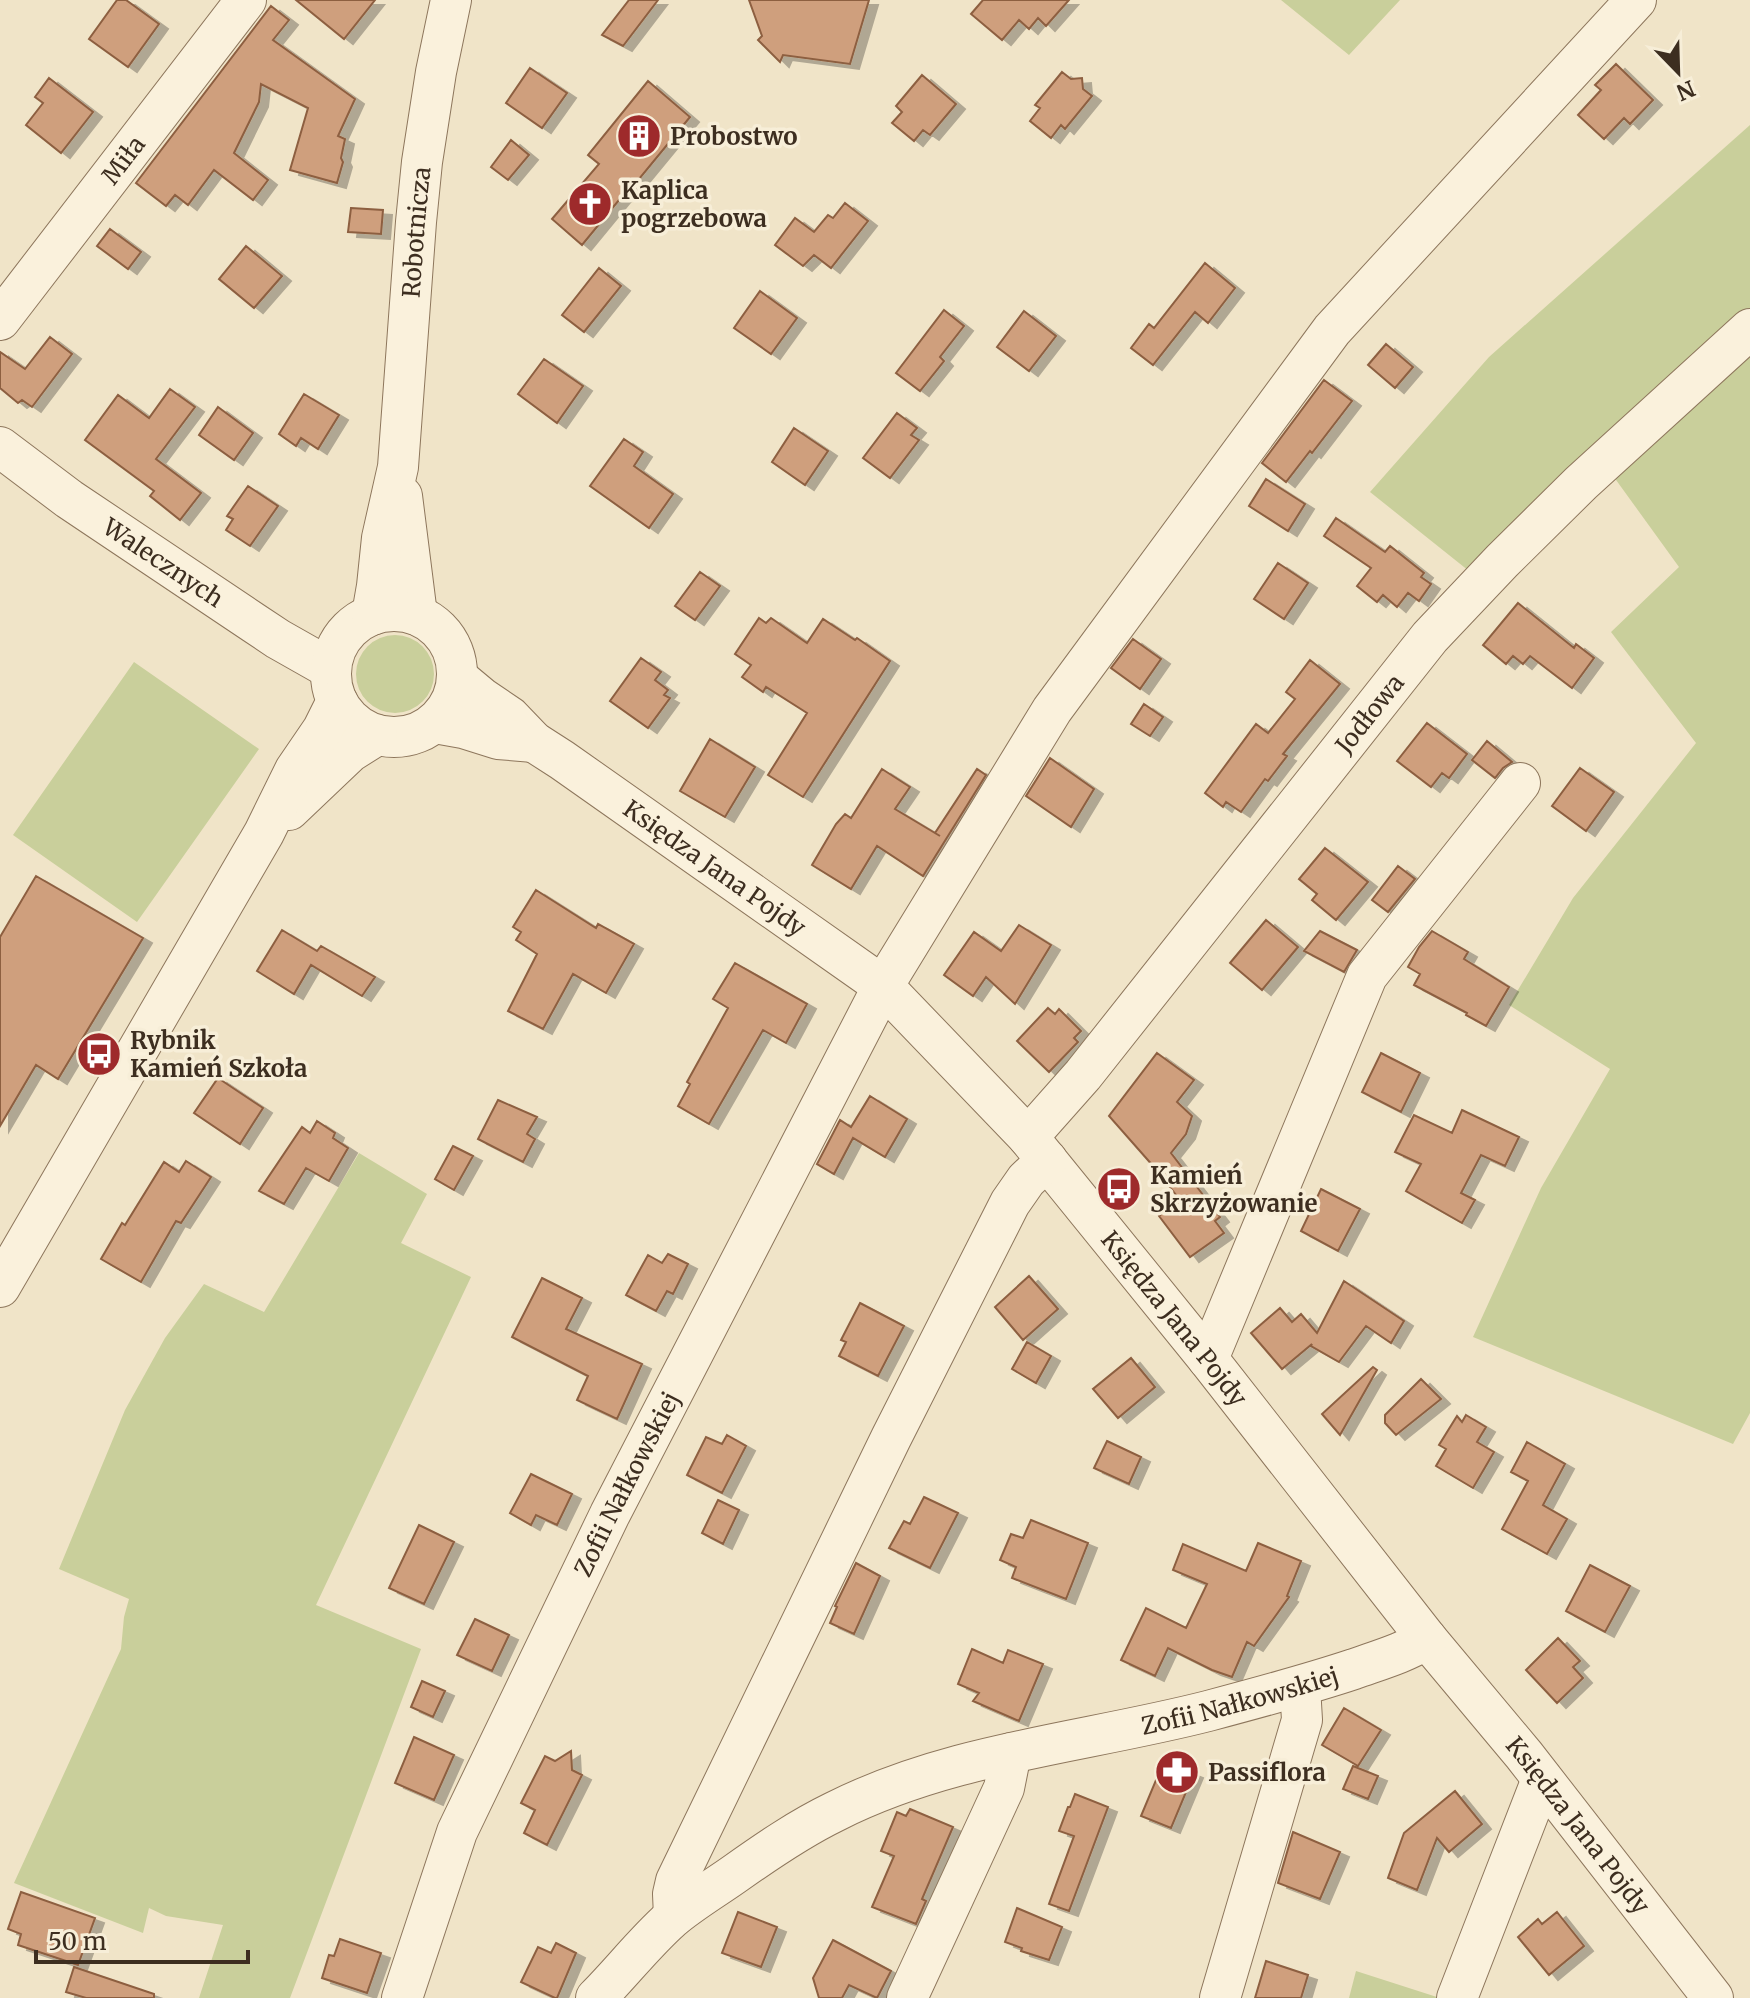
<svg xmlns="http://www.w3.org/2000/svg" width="1750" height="1998" viewBox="0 0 1750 1998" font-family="Merriweather,serif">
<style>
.green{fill:#c9cf9b}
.building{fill:#cf9f7d;stroke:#8d5f41;stroke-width:2;filter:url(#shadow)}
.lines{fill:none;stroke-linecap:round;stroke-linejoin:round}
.minor-casing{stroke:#8d765c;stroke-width:42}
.minor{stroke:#faf1dc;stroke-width:40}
.labels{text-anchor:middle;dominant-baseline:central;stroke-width:7;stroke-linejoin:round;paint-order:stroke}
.poi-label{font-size:24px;font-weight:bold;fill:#3d2e20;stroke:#f7eed8;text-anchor:start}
.street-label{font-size:24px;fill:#3d2e20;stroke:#f7eed8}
</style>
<defs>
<filter id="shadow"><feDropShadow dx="9" dy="5" stdDeviation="0" flood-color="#0004"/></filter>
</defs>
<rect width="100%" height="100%" fill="#f0e4c8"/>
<path class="green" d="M1281,0H1400L1349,55Z
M1750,125V310L1469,571L1370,492L1489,357Z
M1750,342V1413L1733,1444L1473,1337L1541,1188L1610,1069L1509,1005L1573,898L1696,743L1611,632L1679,567L1611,473Z
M356 674a39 39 0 1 1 78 0a39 39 0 1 1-78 0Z
M134,662L259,749L137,922L13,835Z
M359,1153L427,1194L401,1243L471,1277L316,1605L421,1649L290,1998H199L223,1925L166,1916L149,1908L143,1933L14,1883L121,1649L124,1617L129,1599L59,1569L125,1410L165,1338L204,1284L264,1312Z
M1356,1971L1440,1998H1349Z"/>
<path class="building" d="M117,0H126L159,24L128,67L89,39Z
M296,0H375L344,39Z
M629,0H658L623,46L602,35Z
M749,0H869L850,64L783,55L780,62L758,40L762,36Z
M983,0H1069L1046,26L1038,18L1029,29L1019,20L1002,40L971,14Z
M271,6L289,20L273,40L355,99L338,136L345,139L341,158L343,162L337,183L290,170L308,108L261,84L259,102L234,153L268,180L253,200L214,170L188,205L175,195L166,206L136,183Z
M1616,64L1653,100L1630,124L1624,118L1604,139L1578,115L1601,90L1595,85Z
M530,68L567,93L542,128L506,103Z
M1062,72L1071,79L1082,78L1083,89L1092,96L1065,129L1061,125L1051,138L1030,121L1040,108L1035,105Z
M922,75L956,104L930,135L923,130L914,141L892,123L902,112L896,106Z
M49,78L93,112L61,153L26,125L43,103L35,97Z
M648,81L690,117L630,190L628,189L582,245L552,219L599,164L588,155Z
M511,140L529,155L508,180L491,167Z
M845,203L868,221L831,268L814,255L803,266L775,245L795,218L814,232L828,215L833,218Z
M351,208L383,210L381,234L348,232Z
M110,229L141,252L128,269L97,246Z
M246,246L282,276L254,308L219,279Z
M1205,263L1235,288L1208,323L1195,312L1153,365L1131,348L1149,324L1154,328Z
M599,268L621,286L584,332L562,315Z
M760,291L797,318L771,354L734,328Z
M944,310L964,326L940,357L944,361L920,391L896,373Z
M1024,311L1056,336L1029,371L997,347Z
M50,337L72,354L32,407L22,400L18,403L0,388V352L25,369Z
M1386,344L1413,367L1395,388L1368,365Z
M544,359L583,386L557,423L518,394Z
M1324,380L1352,401L1312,453L1310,451L1286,482L1262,463Z
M170,389L195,407L156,459L201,493L180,520L150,496L154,491L85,440L118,395L149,418Z
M304,394L339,415L318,449L301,438L296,446L279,434Z
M218,407L253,433L234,460L199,435Z
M897,413L917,428L911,435L919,440L890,478L863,458Z
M794,428L828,451L805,485L772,462Z
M624,439L643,452L634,466L673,494L649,528L590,486Z
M1266,479L1305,504L1288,531L1249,506Z
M248,486L278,506L250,546L226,530L233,519L227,516Z
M1336,518L1385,552L1390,546L1424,573L1421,577L1431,584L1419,601L1408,593L1397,607L1383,595L1377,602L1357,586L1371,568L1324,536Z
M1278,563L1308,583L1284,619L1254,599Z
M700,572L720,586L695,620L675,606Z
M1518,603L1574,648L1576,644L1594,658L1572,688L1530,656L1523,664L1513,656L1506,664L1483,645Z
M759,618L766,623L771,618L807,643L823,619L855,640L857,638L890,661L803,797L768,775L807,713L766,687L763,692L742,677L751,665L735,654Z
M1133,639L1161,659L1140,689L1111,668Z
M641,658L661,672L655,680L668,690L664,695L670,698L648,728L610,701Z
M1310,660L1340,684L1283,754L1287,756L1268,781L1265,779L1241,812L1226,802L1223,807L1205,793L1256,724L1268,733L1295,699L1286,692Z
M1144,704L1163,717L1150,736L1131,724Z
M1427,723L1467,754L1449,778L1442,773L1431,787L1397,761Z
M710,739L755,767L725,817L680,791Z
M1487,741L1512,762L1503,768L1495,778L1472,760Z
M1050,758L1094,789L1071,827L1026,796Z
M1580,768L1614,792L1586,831L1552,806Z
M882,769L910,787L895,809L940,836L935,833L977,769L986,775L923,876L877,846L851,889L812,865L836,824L845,814L851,818Z
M1325,848L1368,882L1336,920L1312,900L1317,894L1299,879Z
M1398,866L1415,879L1388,912L1372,900Z
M36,876L143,938L58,1079L36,1065L0,1126V937Z
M536,890L596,928L598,924L634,944L606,993L573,974L543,1029L508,1011L537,954L516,940L521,932L513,927Z
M1266,920L1298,947L1262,990L1230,963Z
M1019,925L1051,945L1015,1004L986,977L973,996L944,975L974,932L1001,951Z
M282,930L317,951L321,946L375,977L362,996L311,965L294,994L257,971Z
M1320,931L1357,950L1344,972L1304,951Z
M1432,931L1468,952L1464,959L1509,987L1486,1026L1466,1015L1467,1013L1414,985L1420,974L1408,967L1419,947Z
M735,963L807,1004L786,1043L763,1030L709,1124L678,1106L690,1084L687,1082L728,1008L713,999Z
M1048,1008L1055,1014L1059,1009L1081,1031L1074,1038L1078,1042L1049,1072L1017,1041Z
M1157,1053L1194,1080L1177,1102L1192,1116L1186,1134L1171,1153L1220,1217L1215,1221L1224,1233L1190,1257L1159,1216L1180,1200L1154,1167L1109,1116Z
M1381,1053L1420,1073L1401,1112L1362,1092Z
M218,1078L263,1108L240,1144L194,1113Z
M870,1096L907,1119L885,1157L853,1138L834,1174L817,1164L840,1120L851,1127Z
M498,1100L537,1117L527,1134L535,1139L523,1162L478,1139Z
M1462,1110L1519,1137L1505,1166L1481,1155L1461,1193L1475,1200L1462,1223L1406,1191L1421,1164L1395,1152L1414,1115L1452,1133Z
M317,1121L335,1133L333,1138L348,1148L329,1181L306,1168L284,1204L259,1191L302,1127L310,1133Z
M453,1146L473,1156L454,1190L435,1179Z
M186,1161L211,1177L181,1223L176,1221L141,1282L101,1259L122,1223L125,1225L164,1162L179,1172Z
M1321,1189L1360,1209L1338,1251L1301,1231Z
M668,1254L688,1264L673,1294L667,1291L656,1311L626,1295L648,1255L662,1263Z
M1029,1276L1058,1309L1023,1340L995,1307Z
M542,1278L582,1298L566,1329L642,1364L617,1419L577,1400L588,1376L512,1337Z
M1344,1281L1404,1321L1391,1343L1366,1326L1339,1362L1311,1346L1312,1344L1282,1369L1251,1333L1280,1308L1292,1322L1301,1314L1317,1333Z
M860,1303L904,1326L878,1376L839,1356L846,1342L841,1340Z
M1027,1342L1051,1356L1036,1383L1012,1369Z
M1131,1358L1155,1387L1118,1418L1093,1389Z
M1373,1367L1377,1370L1340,1435L1322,1414Z
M1421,1379L1441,1399L1396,1435L1385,1423V1415Z
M1466,1415L1486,1427L1477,1442L1494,1452L1473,1488L1436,1466L1446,1449L1439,1445L1457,1416L1462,1422Z
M727,1435L746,1446L722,1493L687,1475L706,1437L722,1444Z
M1107,1441L1141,1457L1129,1484L1094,1468Z
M1527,1442L1565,1464L1543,1505L1567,1519L1547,1554L1502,1529L1528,1481L1511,1472Z
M531,1474L572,1494L557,1525L536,1515L531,1525L510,1513Z
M924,1497L958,1513L930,1568L889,1548L904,1521L910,1524Z
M718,1500L739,1510L723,1544L702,1533Z
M1031,1520L1088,1543L1066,1599L1012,1578L1016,1567L1000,1560L1011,1534L1023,1538Z
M419,1525L454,1542L424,1604L389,1588Z
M1258,1543L1301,1561L1287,1596L1289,1597L1254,1646L1247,1642L1232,1677L1212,1670L1168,1648L1155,1676L1121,1660L1146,1608L1186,1628L1207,1584L1173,1570L1183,1544L1246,1571Z
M856,1563L880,1576L854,1634L830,1623L837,1607L835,1606Z
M1590,1565L1630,1586L1605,1632L1566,1611Z
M475,1619L509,1635L492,1671L457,1655Z
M1558,1638L1580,1661L1573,1667L1583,1678L1557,1703L1526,1670Z
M972,1649L1003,1663L1008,1650L1043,1664L1019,1721L973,1701L979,1693L958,1684Z
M422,1681L445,1691L433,1717L411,1707Z
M1344,1708L1381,1730L1358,1766L1322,1745Z
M414,1737L454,1755L434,1800L395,1783Z
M571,1751L572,1770L582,1775L547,1845L524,1833L535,1810L521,1803L545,1756L555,1761Z
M1164,1761L1194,1773L1171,1828L1141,1816Z
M1353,1766L1378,1776L1368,1799L1343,1789Z
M1455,1791L1482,1824L1449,1852L1437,1838L1417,1890L1388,1878L1404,1833Z
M1075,1794L1108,1807L1069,1911L1049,1904L1074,1836L1059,1831L1068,1807H1070Z
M910,1809L953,1827L922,1899L926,1901L916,1924L872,1907L894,1856L881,1851L897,1812L906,1816Z
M1293,1832L1340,1852L1320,1899L1278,1883Z
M21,1892L95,1918L78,1965L18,1945L21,1934L8,1929Z
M1017,1908L1062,1927L1049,1960L1021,1951L1022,1948L1005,1942Z
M738,1912L777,1927L761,1967L722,1953Z
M1557,1912L1584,1946L1549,1975L1518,1937L1538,1919L1542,1924Z
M340,1939L381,1953L367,1993L322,1978L329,1955L334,1956Z
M833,1940L891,1971L877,1998L849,1985L842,1998H819L813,1978Z
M556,1943L576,1953L557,1998H555L521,1982L538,1947L551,1953Z
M1266,1961L1308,1975L1301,1998H1255Z
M74,1967L154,1994V1998H86L66,1992Z"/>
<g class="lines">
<g class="minor-casing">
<g id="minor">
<path id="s1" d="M0,320L246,0"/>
<path id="s2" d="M0,447L69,499L254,623L278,639L331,669"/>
<path d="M402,496L417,615"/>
<circle cx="394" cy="674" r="63"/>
<path id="s3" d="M372,615L377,586L382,538L398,467L416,222L422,162L436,72L451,0"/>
<path id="s4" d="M458,678L482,698L510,717L534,742L562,760L883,986L1028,1137L1208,1359L1427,1639L1524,1755L1713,1998"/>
<path d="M435,723L463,728L498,739L534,742"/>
<path d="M289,810L350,752L377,735"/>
<path id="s5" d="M1028,1137L1083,1075L1430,637L1502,561L1581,483L1750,329"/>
<path d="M0,1287L264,833L295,770L323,729L337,701"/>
<path d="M1208,1359L1367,976L1520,783"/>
<path d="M674,1916L673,1894L676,1881L891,1438L1010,1203L1026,1180L1047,1160"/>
<path id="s6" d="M402,1998L457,1832L610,1514L883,986L1052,710L1332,330L1636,0"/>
<path id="s7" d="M596,1998C622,1972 644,1943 671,1919C691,1902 715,1888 736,1873C767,1851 799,1829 834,1812C950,1753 1083,1743 1208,1711C1257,1698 1306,1685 1354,1669C1379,1660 1404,1653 1427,1639"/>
<path d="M907,1998L1004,1788L1011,1753"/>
<path d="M1220,1998L1302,1720L1300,1687"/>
<path d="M1457,1998L1542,1779"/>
</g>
</g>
<use href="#minor" class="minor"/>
</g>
<defs>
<g id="building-disc" transform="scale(2.3)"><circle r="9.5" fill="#9e2a2b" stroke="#f7eed8"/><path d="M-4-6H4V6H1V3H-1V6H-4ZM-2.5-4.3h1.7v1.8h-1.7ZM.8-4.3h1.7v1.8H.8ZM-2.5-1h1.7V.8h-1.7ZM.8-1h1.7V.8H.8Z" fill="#fff"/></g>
<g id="church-disc" transform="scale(2.3)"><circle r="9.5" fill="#9e2a2b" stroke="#f7eed8"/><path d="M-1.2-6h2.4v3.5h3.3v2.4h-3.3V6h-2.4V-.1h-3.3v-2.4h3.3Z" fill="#fff"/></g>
<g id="bus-disc" transform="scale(2.3)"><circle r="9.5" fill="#9e2a2b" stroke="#f7eed8"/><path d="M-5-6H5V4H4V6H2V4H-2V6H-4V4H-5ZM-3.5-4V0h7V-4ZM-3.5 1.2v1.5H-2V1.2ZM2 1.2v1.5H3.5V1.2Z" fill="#fff"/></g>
<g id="pharmacy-disc" transform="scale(2.3)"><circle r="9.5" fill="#9e2a2b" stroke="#f7eed8"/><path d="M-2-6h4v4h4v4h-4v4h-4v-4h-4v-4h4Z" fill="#fff"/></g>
</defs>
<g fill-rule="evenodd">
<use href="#building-disc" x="639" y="136"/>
<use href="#church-disc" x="590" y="204"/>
<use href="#bus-disc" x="99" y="1054"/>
<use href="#bus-disc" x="1119" y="1189"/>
<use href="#pharmacy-disc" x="1177" y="1772"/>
</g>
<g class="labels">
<g class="poi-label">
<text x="670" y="136">Probostwo</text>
<text x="621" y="190">Kaplica<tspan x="621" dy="28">pogrzebowa</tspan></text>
<text x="130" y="1040">Rybnik<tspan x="130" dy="28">Kamień Szkoła</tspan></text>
<text x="1150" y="1175">Kamień<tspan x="1150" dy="28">Skrzyżowanie</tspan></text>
<text x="1208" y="1772">Passiflora</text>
</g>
<g class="street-label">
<text stroke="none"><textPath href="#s1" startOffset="202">Miła</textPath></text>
<text stroke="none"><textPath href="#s3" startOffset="386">Robotnicza</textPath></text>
<text stroke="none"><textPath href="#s2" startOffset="200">Walecznych</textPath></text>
<text stroke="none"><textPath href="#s5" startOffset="544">Jodłowa</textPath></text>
<text stroke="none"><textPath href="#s4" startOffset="320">Księdza Jana Pojdy</textPath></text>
<text stroke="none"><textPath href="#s4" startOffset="968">Księdza Jana Pojdy</textPath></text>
<text stroke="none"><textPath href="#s6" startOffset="562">Zofii Nałkowskiej</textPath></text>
<text stroke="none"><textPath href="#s7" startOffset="726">Zofii Nałkowskiej</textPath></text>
<text stroke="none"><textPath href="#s4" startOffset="1616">Księdza Jana Pojdy</textPath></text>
</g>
</g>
<g transform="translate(1678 72) rotate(157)" stroke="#f7eed8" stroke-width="6" paint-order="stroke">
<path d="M0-6L14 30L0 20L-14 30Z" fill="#3d2e20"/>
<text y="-12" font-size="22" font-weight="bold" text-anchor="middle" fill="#3d2e20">N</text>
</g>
<path d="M36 1950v12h212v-12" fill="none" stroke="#3d2e20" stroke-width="4"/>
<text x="48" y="1950" font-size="24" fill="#3d2e20" stroke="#f7eed8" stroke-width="6" paint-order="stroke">50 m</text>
</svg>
